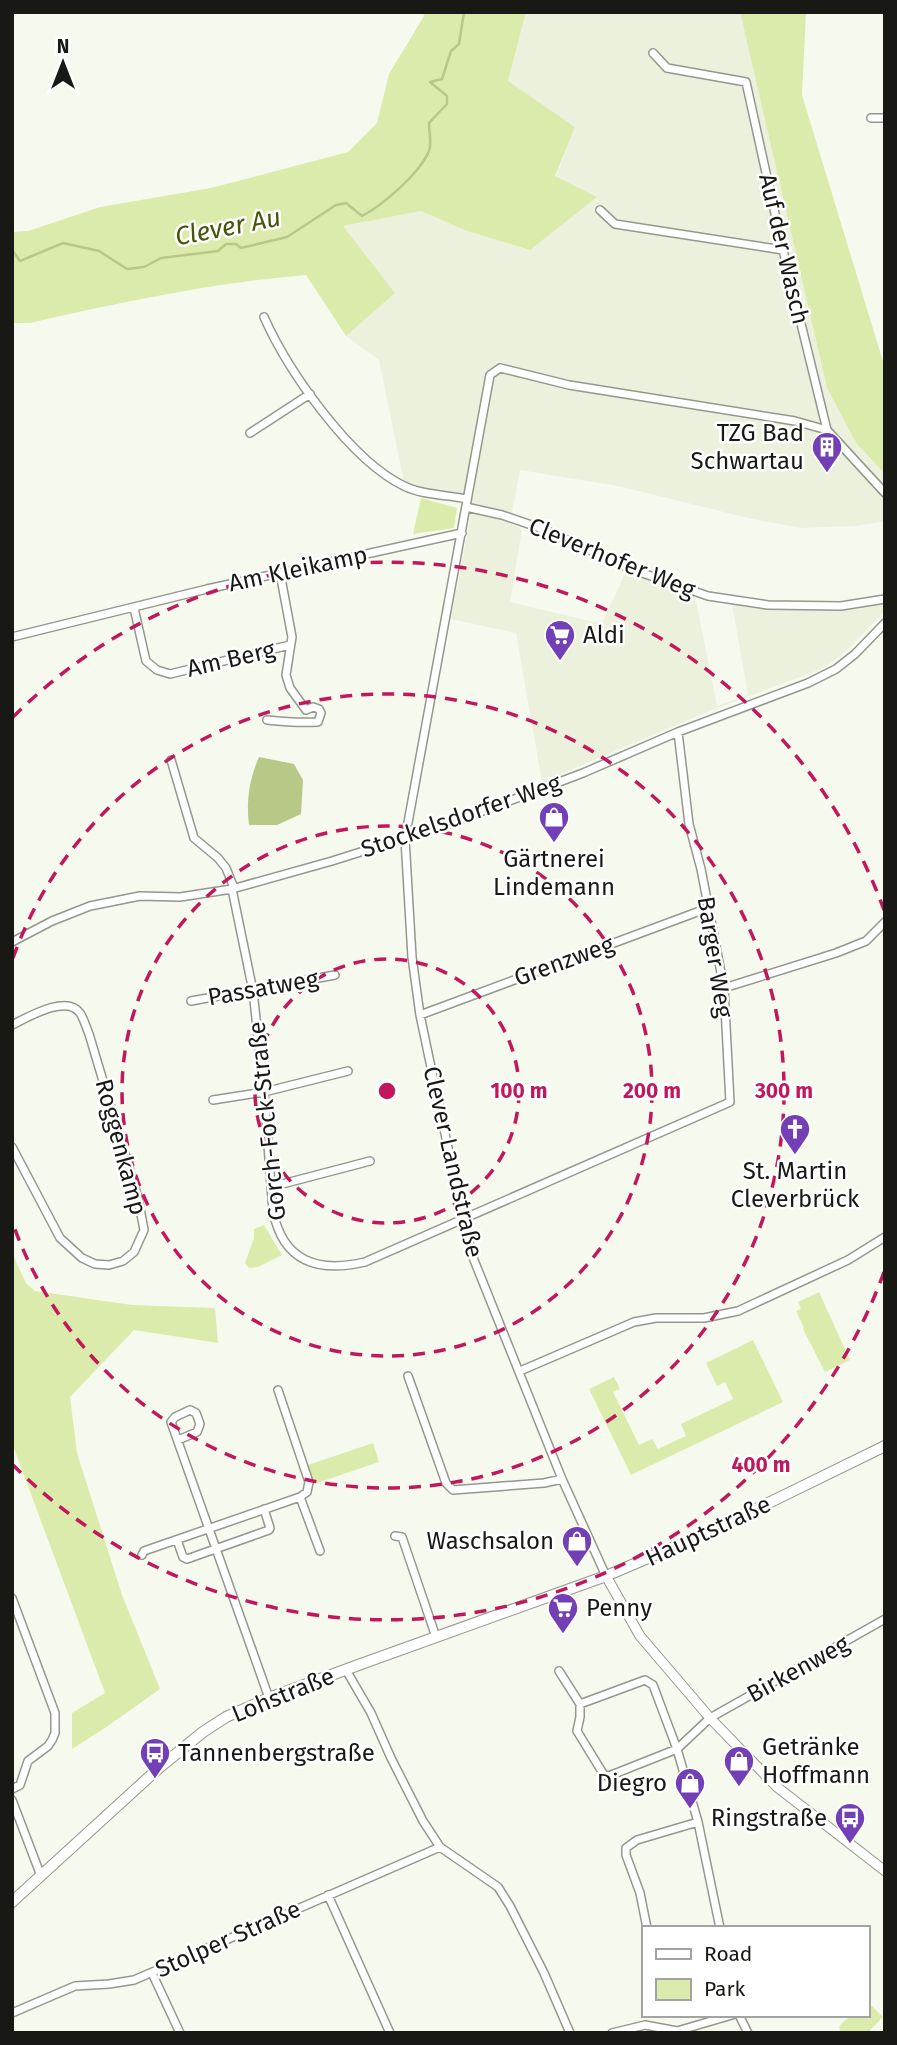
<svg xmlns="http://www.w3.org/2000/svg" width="897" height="2045" viewBox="0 0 897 2045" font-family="'Fira Sans',sans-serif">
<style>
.built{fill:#ebf1dd}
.green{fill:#dbebac}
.water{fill:#b7c887}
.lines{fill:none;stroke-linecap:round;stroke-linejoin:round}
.stream{stroke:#b7c887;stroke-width:2.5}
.minor-casing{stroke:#94978c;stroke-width:10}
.tertiary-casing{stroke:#94978c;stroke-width:11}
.secondary-casing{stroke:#94978c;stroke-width:12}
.minor{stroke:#fff;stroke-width:7}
.tertiary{stroke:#fff;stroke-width:9}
.secondary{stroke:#fff;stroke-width:10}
.ring{fill:none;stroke:#c2185b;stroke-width:3.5;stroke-dasharray:12 9}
.labels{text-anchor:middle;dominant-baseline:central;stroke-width:5;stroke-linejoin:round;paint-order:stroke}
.street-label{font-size:24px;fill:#181915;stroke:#fff}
.poi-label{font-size:24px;fill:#181915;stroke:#fff;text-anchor:end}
.water-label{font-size:26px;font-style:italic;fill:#465408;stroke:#fff}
.centre{fill:#c2185b;stroke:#fff;stroke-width:3.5}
.ring-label{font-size:21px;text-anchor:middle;font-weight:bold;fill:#c2185b;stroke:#fff;stroke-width:5;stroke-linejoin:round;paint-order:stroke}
</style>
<rect width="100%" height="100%" fill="#f6faee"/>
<path class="built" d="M526,12H740L827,388L856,443L885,474V521L857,526L800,528L744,517L618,486L520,470L510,524L522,529L510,602L602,624L626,571L695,596L717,706L748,695L732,604L767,610H841L882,605L884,612L849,648L833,662L816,671L712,710L542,782L516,633L451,619L473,503L404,482L379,360L346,336L394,293L342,226L421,211L467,231L530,250L574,127L508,81Z"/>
<path class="green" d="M423,12H526L508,81L575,127L555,176L597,197L530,250L467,231L421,211L343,226L395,293L346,336L306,275C212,283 122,302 30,323H12V232L28,231L100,207L211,188L348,152L377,123L389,74L424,16Z
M740,12H806L802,95L885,368V474L856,443L827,388Z
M421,498L457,508L454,528L413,534Z
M264,1225L282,1255L258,1267L249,1268L245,1263L254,1238V1229Z
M12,1253L26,1283L35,1291L132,1305L215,1308L218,1343L134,1330L70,1397L77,1453L122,1595L160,1689L105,1728L72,1749V1713L105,1693L12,1443Z
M819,1292L850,1360L825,1372L803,1329L804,1328L796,1311L801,1309L798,1302Z
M753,1340L783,1402L631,1475L589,1389L614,1377L620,1389L613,1392L639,1445L652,1439L658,1449L686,1436L681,1424L733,1399L725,1382L717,1386L706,1363Z
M373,1443L379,1462L314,1484L308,1465Z
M872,2006L883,2017L871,2029L869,2033H841L839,2027C847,2016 854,2015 867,2015V2008Z"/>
<path class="water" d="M259,757L294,764L303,780L301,814L277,825H249C246,801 249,780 259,757Z"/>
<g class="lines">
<path class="stream" d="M12,250L20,261L63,243L99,251L127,269L144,267L161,258L218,251L226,244H236L241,248L287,237L336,205L346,203L362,216C383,205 420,173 429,151C432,143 429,132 429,123L447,104V96L430,82L442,79L451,51L459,44L464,12"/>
<g class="minor-casing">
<path id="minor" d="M653,53L667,68L746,82L783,250L827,430L885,493
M871,118H885
M600,210L615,224L783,250
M264,317C288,371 350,460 404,486C422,495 448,495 467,499
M250,433L310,394
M466,507L502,515L543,529L631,569L708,596L768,605L841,606L885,599
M134,608L146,661L157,670L170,674L290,645
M12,637L207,589L462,533
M267,720C285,722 301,723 318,722L321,713L319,709L313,707L306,710L290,688L286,675L292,637L280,573
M171,760L194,838L218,858L226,868L234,888
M232,889L253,991L264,1092L273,1211C283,1262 318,1273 365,1262L730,1102L724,988L701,869L689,824L678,732
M12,942L52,921L90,906L140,896L180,897L232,889L332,861L443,826L583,773L678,732L808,683L836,669L855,654L885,623
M724,988L836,953L866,941L885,922
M191,1001L335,975
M420,1015L708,908
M12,1025C28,1017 67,994 80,1013C84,1019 86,1027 89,1034L138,1198L144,1230L134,1252L123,1261L109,1265L95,1264L82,1258L60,1238L12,1147
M213,1100L264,1092L348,1071
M271,1187L370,1161
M520,1371L634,1322L656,1318H704L738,1311L848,1260L885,1237
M408,1376L446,1483L453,1490L544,1483L562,1479
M178,1440L197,1432L200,1424L196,1413L190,1410L175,1417L171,1422L269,1698
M300,1497L320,1551
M395,1536L402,1537L436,1637
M177,1540L183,1557L187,1559L269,1530L270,1528L264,1509
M142,1555L144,1551L300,1497L307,1492L309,1482L278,1390
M606,1576L562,1479L474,1260L463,1219L420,1015L412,957L405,839L490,375L500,368L569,385L795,421L827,430
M12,1598L55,1713V1733L52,1740L48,1746L28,1761L20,1785L12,1789
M346,1670L371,1713L391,1758L423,1821L440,1847L498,1887L510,1906L544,1973L570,2033
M559,1671L580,1704L645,1680L653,1685L677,1749L609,1776L604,1775L577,1731L580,1717V1704
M12,1800L41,1876
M328,1895L390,2033
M647,1928L640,1893L626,1855V1848L637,1840L698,1822
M720,1928L698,1822L677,1749L710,1718L885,1619
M152,1973L180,2033
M12,2013L75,1986L109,1984L134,1980L440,1847
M739,2015L748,2033
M612,2033L645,2025L677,2031L732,2015"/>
</g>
<g class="tertiary-casing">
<path id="tertiary" d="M606,1576L640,1636L710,1718L777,1787L885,1871"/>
</g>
<g class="secondary-casing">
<path id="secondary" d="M12,1902L160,1767L203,1732L226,1717L269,1698L361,1664L606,1576L709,1532L885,1446"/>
</g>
<use href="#minor" class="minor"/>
<use href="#tertiary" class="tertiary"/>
<use href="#secondary" class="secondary"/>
</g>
<g class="ring">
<circle cx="387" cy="1091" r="132"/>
<circle cx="387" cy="1091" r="265"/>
<path d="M13 958A397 397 0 1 1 13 1224"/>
<path d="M884 1272A529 529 0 0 1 13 1465M13 717A529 529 0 0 1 884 910"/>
</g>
<defs>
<g id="building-pin" transform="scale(1.575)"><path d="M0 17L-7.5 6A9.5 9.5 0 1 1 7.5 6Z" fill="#733fb6" stroke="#fff"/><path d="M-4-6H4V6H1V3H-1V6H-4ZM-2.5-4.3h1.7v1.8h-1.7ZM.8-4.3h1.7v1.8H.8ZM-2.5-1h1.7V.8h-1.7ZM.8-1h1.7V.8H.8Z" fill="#fff"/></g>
<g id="supermarket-pin" transform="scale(1.575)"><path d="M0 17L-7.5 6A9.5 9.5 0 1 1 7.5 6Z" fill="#733fb6" stroke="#fff"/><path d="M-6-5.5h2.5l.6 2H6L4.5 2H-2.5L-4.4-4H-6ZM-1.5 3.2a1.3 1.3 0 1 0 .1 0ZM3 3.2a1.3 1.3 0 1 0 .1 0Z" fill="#fff"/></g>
<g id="shop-pin" transform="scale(1.575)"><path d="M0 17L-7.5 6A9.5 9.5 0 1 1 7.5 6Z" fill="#733fb6" stroke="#fff"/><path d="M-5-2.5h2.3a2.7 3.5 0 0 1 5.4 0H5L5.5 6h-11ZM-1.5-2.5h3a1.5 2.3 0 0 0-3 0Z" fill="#fff"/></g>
<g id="church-pin" transform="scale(1.575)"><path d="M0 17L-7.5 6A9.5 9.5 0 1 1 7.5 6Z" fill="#733fb6" stroke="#fff"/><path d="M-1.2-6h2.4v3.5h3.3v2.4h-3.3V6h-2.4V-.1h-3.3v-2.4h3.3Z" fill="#fff"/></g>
<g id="bus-pin" transform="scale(1.575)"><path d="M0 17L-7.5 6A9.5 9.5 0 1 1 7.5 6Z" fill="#733fb6" stroke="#fff"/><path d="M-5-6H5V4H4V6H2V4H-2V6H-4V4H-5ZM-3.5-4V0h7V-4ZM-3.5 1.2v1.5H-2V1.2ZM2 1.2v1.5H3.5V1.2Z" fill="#fff"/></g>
</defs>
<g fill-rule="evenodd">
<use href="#building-pin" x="827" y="447"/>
<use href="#supermarket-pin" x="560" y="635"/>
<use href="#shop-pin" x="554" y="817"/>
<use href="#church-pin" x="795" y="1129"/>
<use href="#shop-pin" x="577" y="1541"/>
<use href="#supermarket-pin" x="563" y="1608"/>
<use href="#bus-pin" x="155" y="1753"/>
<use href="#shop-pin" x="739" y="1761"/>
<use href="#shop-pin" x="690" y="1783"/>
<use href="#bus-pin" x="850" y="1818"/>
</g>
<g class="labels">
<g class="street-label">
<text transform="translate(784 249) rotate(77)">Auf der Wasch</text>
<text transform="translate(612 558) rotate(22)">Cleverhofer Weg</text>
<text transform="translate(298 569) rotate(-12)">Am Kleikamp</text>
<text transform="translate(231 659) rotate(-13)">Am Berg</text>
<text transform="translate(461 816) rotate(-19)">Stockelsdorfer Weg</text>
<text transform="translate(715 957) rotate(81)">Barger Weg</text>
<text transform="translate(564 961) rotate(-20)">Grenzweg</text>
<text transform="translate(263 988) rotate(-10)">Passatweg</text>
<text transform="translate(267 1121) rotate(-96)">Gorch-Fock-Straße</text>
<text transform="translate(121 1147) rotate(75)">Roggenkamp</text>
<text transform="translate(453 1162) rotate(77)">Clever Landstraße</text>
<text transform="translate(708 1531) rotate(-25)">Hauptstraße</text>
<text transform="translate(798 1669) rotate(-29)">Birkenweg</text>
<text transform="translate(283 1695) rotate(-22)">Lohstraße</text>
<text transform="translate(228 1939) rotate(-24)">Stolper Straße</text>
</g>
<g class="poi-label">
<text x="804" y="433">TZG Bad<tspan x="804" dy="28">Schwartau</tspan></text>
<text x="583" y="635" text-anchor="start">Aldi</text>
<text x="554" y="859" text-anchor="middle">Gärtnerei<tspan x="554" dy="28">Lindemann</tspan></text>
<text x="795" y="1171" text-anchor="middle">St. Martin<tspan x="795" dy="28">Cleverbrück</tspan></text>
<text x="554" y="1541">Waschsalon</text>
<text x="586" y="1608" text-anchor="start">Penny</text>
<text x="762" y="1747" text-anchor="start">Getränke<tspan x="762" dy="28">Hoffmann</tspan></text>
<text x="178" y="1753" text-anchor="start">Tannenbergstraße</text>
<text x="667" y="1783">Diegro</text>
<text x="827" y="1818">Ringstraße</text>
</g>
<g class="water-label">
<text transform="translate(228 227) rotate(-11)">Clever Au</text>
</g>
</g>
<circle cx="387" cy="1091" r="10" class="centre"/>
<g class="ring-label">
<text x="519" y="1098">100 m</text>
<text x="652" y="1098">200 m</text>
<text x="784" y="1098">300 m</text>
<text x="761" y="1472">400 m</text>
</g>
<rect width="897" height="2045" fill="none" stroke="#181915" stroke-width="28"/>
<rect x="642" y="1926" width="228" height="91" fill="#ffffff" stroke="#a3a3a1" stroke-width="2"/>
<rect x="656" y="1949" width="35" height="10" fill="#ffffff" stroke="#a3a3a1" stroke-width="2"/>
<text x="704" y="1961" font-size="21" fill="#181915">Road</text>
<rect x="656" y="1979" width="35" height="21" fill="#dbebac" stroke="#a3a3a1" stroke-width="2"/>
<text x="704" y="1996" font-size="21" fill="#181915">Park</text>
<g transform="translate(63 63)" stroke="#ffffff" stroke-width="5" paint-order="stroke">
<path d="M0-5L12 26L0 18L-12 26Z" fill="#181915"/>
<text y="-10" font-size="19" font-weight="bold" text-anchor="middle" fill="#181915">N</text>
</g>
</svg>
